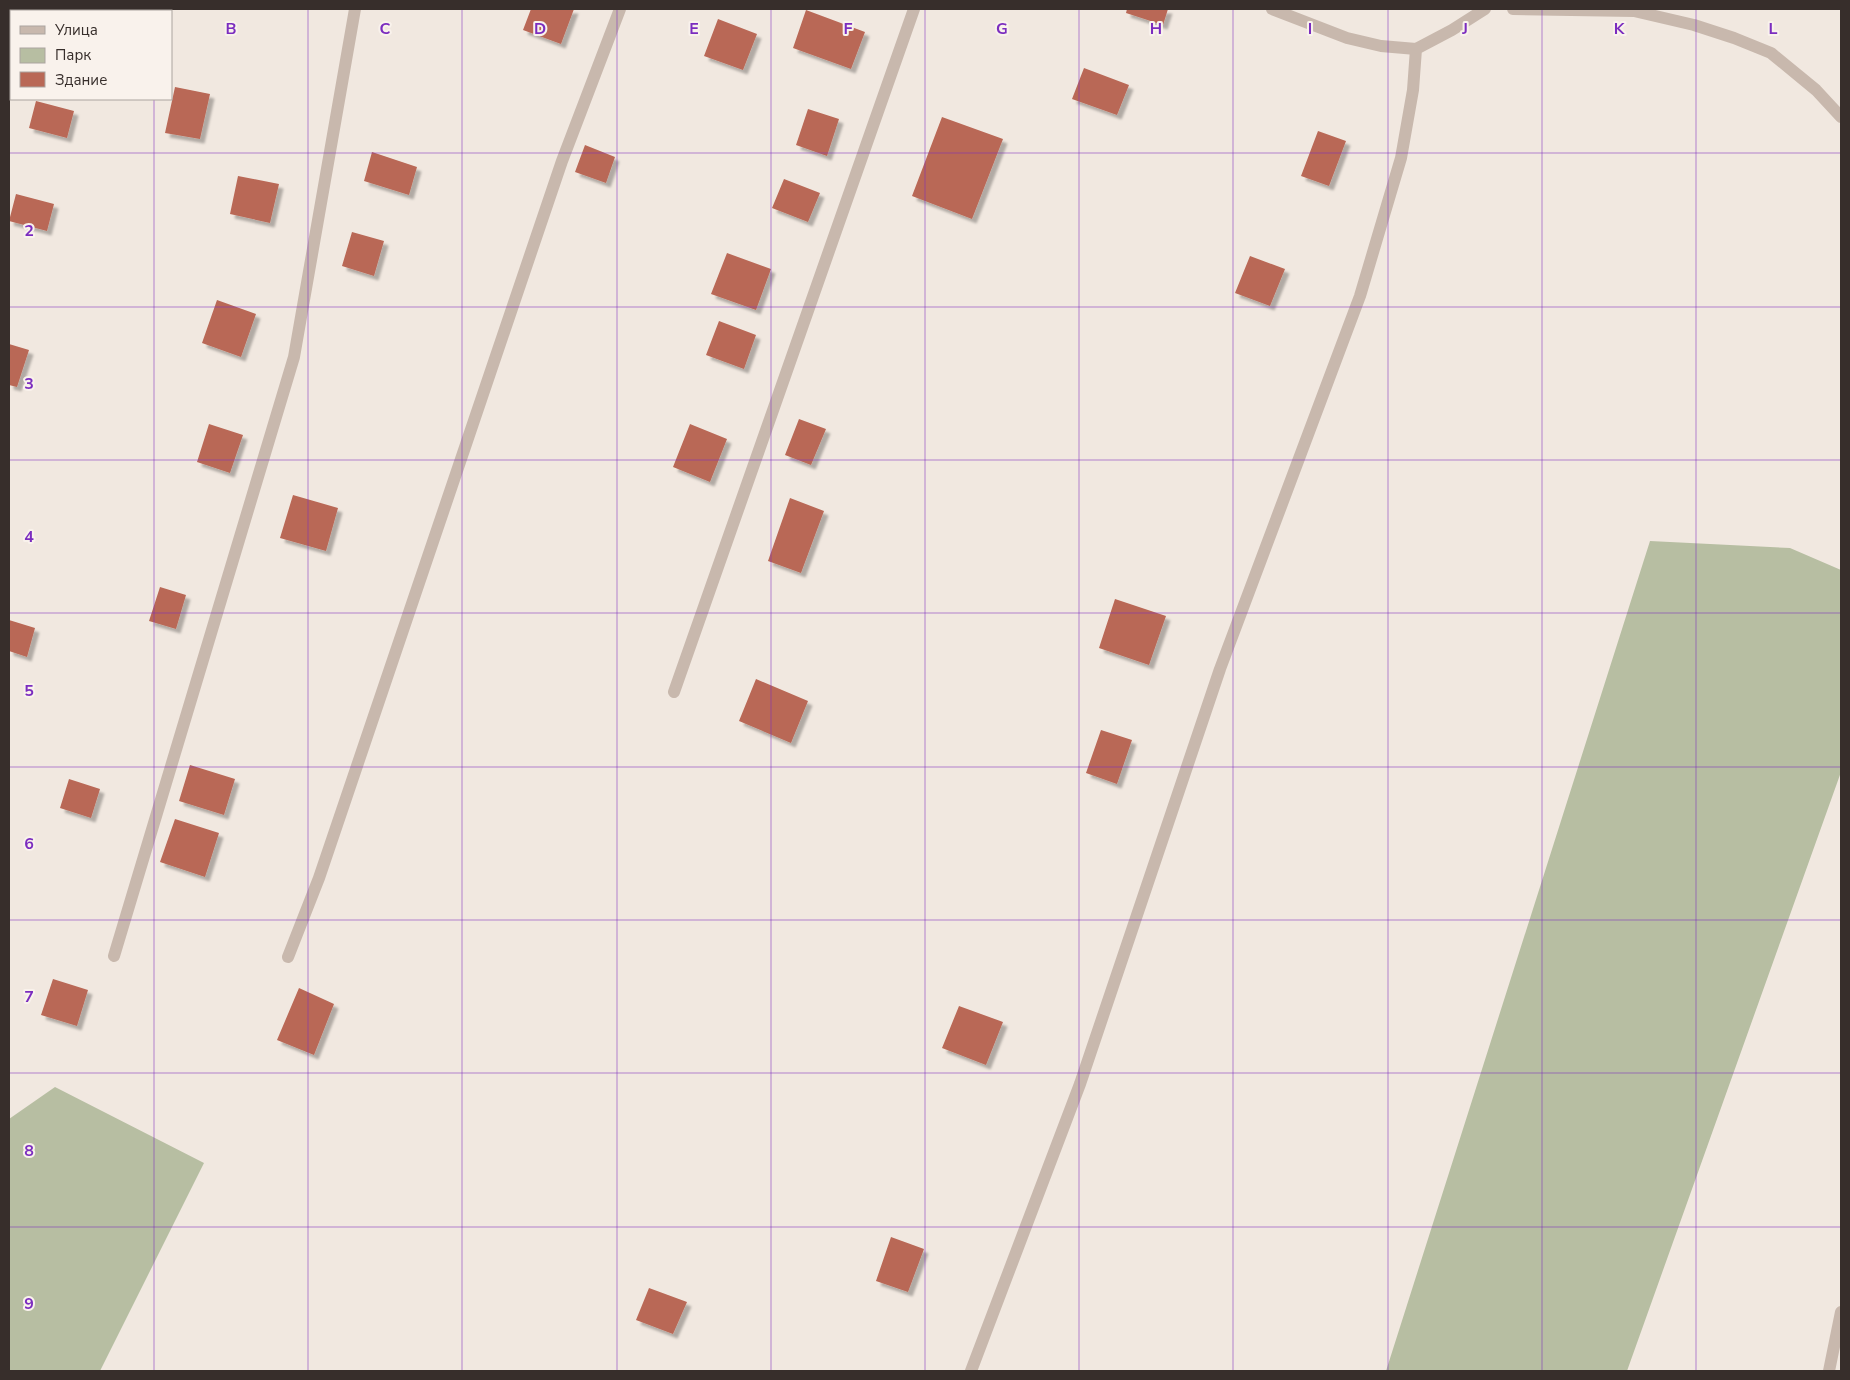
<svg xmlns="http://www.w3.org/2000/svg" width="1850" height="1380" viewBox="0 0 1850 1380" font-family="'Nunito Sans',sans-serif">
<style>
.green{fill:#b7bea2}
.building{fill:#b96856;filter:url(#shadow)}
.lines{fill:none;stroke-linecap:round;stroke-linejoin:round}
.minor{stroke:#c8b8ad;stroke-width:12}
.grid{fill:none;stroke:#7b2cbf;stroke-width:1;stroke-opacity:0.55}
.grid-label{font-size:16px;text-anchor:middle;font-weight:bold;fill:#7b2cbf;stroke:#f9f2ec;stroke-width:4;stroke-linejoin:round;paint-order:stroke}
</style>
<defs>
<filter id="shadow"><feDropShadow dx="4.5" dy="4.5" stdDeviation="1" flood-color="#0004"/></filter>
</defs>
<rect width="100%" height="100%" fill="#f1e8e0"/>
<path class="green" d="M1650,541L1790,548L1841,570V772L1627,1371H1386Z
M55,1087L204,1163L100,1371H9V1119Z"/>
<path class="building" d="M531,9H574L561,44L523,30Z
M1127,9H1168L1163,25L1126,13Z
M806,10L865,32L851,69L793,48Z
M718,19L757,34L743,70L704,56Z
M1084,68L1129,85L1117,115L1072,99Z
M175,87L210,94L200,139L165,133Z
M36,101L74,111L67,138L29,128Z
M808,109L839,119L827,156L796,145Z
M942,117L1003,139L972,219L912,196Z
M1318,131L1346,141L1329,186L1301,176Z
M585,145L615,157L606,183L575,172Z
M372,152L417,167L409,195L364,181Z
M238,176L279,184L270,223L230,214Z
M784,179L820,193L808,222L772,208Z
M16,194L54,204L47,231L9,221Z
M352,232L384,241L374,276L342,266Z
M727,253L771,269L756,310L711,294Z
M1250,256L1285,269L1270,306L1235,293Z
M217,300L256,314L241,357L202,343Z
M719,321L756,335L744,369L706,355Z
M9,344L29,350L17,387L9,385Z
M799,419L826,429L811,465L785,455Z
M209,424L243,435L230,473L197,462Z
M690,424L727,439L710,482L673,467Z
M293,495L338,508L326,551L280,538Z
M790,498L824,511L801,573L768,561Z
M160,587L186,595L176,629L149,621Z
M1115,599L1166,616L1149,665L1099,648Z
M9,620L35,628L27,657L9,651Z
M756,679L808,701L791,743L739,721Z
M1101,730L1132,740L1117,784L1086,773Z
M190,765L235,779L224,815L179,801Z
M69,779L100,789L91,818L60,808Z
M175,819L219,833L205,877L160,862Z
M53,979L88,990L77,1026L41,1015Z
M299,988L334,1004L314,1055L277,1040Z
M959,1006L1003,1022L986,1065L942,1048Z
M891,1237L924,1249L908,1292L876,1281Z
M649,1288L687,1302L673,1334L636,1320Z"/>
<g class="lines">
<path class="minor" d="M1272,9L1347,38L1381,46L1416,49L1452,30L1485,9
M1513,9L1634,11L1694,25L1734,38L1771,53L1816,90L1841,117
M19,11L20,9
M9,67L11,54
M674,692L914,9
M114,956L294,357L355,9
M288,957L319,878L562,161L620,9
M971,1371L1080,1084L1220,669L1360,296L1401,158L1413,90L1416,49
M1829,1371L1841,1312"/>
</g>
<path class="grid" d="M154,9V11M308,9V1371M462,9V1371M617,9V1371M771,9V1371M925,9V1371M1079,9V1371M1233,9V1371M1388,9V1371M1542,9V1371M1696,9V1371M154,99V1371M9,153H1841M9,307H1841M9,460H1841M9,613H1841M9,767H1841M9,920H1841M9,1073H1841M9,1227H1841"/>
<g class="grid-label">
<text x="231" y="34">B</text>
<text x="385" y="34">C</text>
<text x="540" y="34">D</text>
<text x="694" y="34">E</text>
<text x="848" y="34">F</text>
<text x="1002" y="34">G</text>
<text x="1156" y="34">H</text>
<text x="1310" y="34">I</text>
<text x="1465" y="34">J</text>
<text x="1619" y="34">K</text>
<text x="1773" y="34">L</text>
<text x="29" y="236">2</text>
<text x="29" y="389">3</text>
<text x="29" y="542">4</text>
<text x="29" y="696">5</text>
<text x="29" y="849">6</text>
<text x="29" y="1002">7</text>
<text x="29" y="1156">8</text>
<text x="29" y="1309">9</text>
</g>
<rect width="1850" height="1380" fill="none" stroke="#372e2b" stroke-width="20"/>
<rect x="10" y="10" width="162" height="90" fill="#f9f2ec" stroke="#aba49f"/>
<rect x="20" y="26" width="25" height="8" fill="#c8b8ad" stroke="#aba49f"/>
<text x="55" y="35" font-size="15" fill="#372e2b">Улица</text>
<rect x="20" y="48" width="25" height="15" fill="#b7bea2" stroke="#aba49f"/>
<text x="55" y="60" font-size="15" fill="#372e2b">Парк</text>
<rect x="20" y="72" width="25" height="15" fill="#b96856" stroke="#aba49f"/>
<text x="55" y="85" font-size="15" fill="#372e2b">Здание</text>
</svg>
